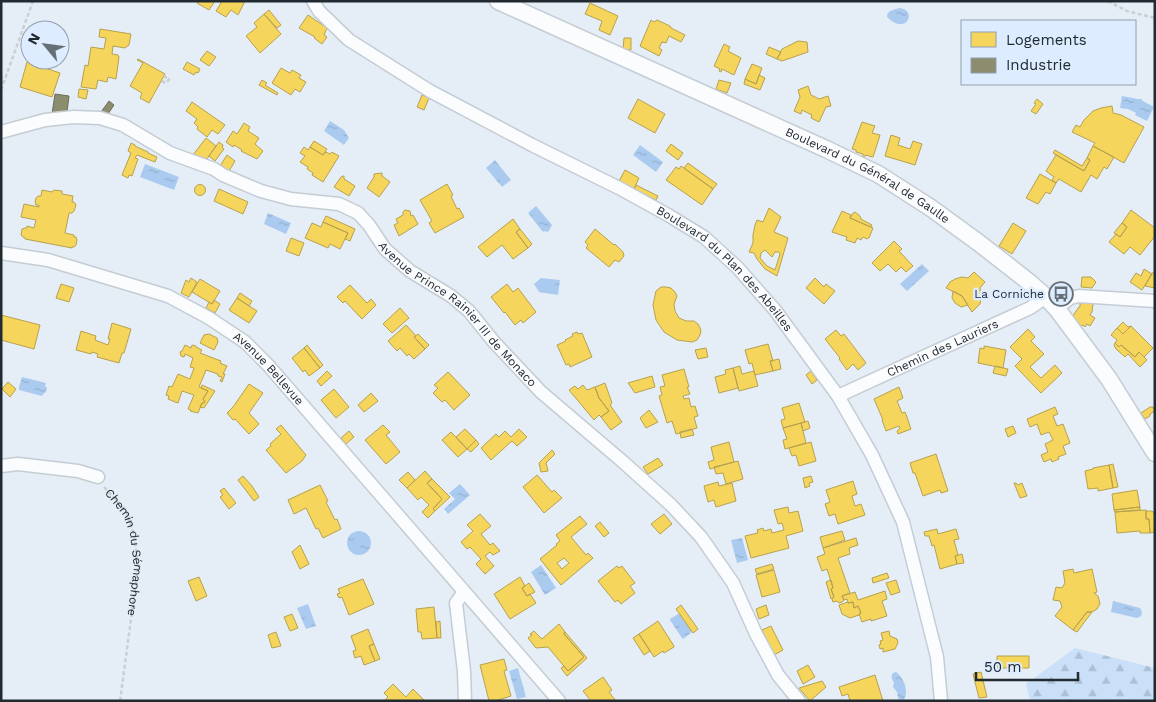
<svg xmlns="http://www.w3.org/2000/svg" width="1156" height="702" viewBox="0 0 1156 702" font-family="'Work Sans',sans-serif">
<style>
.forest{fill:url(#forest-firs)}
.water{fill:url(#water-ripples)}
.homes{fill:#f6d55c;stroke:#b6a14f;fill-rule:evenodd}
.industry{fill:#8c8c6e;stroke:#6c6e5c}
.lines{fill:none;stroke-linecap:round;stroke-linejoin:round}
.minor-casing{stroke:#c4ccd4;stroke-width:15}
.tertiary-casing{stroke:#c4ccd4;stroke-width:19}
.path{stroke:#cbced2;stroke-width:2.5;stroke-dasharray:4 2.5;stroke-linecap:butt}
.minor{stroke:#fbfcfe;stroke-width:12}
.tertiary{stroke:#fbfcfe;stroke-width:16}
.labels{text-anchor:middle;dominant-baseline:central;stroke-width:5;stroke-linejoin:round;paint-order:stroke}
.street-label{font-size:12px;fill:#212931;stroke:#ddedff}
.poi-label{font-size:12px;fill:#212931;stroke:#ddedff;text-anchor:end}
</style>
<defs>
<pattern id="forest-firs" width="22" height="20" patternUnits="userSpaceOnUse" patternTransform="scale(1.25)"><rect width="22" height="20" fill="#cae0f9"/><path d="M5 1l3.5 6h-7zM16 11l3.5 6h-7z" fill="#adc0d6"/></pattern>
<pattern id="water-ripples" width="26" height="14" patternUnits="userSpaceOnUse" patternTransform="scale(1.25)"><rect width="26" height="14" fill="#aacbef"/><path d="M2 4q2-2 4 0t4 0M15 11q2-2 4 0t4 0" fill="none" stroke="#92aecd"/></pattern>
</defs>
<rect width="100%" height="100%" fill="#e5eef7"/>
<path class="forest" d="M1075,648L1155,668V701H1030L1026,684Z"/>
<path class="water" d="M899,8C918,9 907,37 887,17C887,10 894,10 899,8Z
M1122,96L1138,99H1141L1143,101L1154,107L1147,121L1135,115L1136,113L1128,109L1120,108Z
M330,121L344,130L349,138L344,145L324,131Z
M640,145L663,162L656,172L633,155Z
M495,160L511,180L502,187L486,168Z
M145,164L179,177L174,190L140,177Z
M536,206L552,225L550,229L548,232L544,231L543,232L528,213Z
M268,213L291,223L286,234L264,224Z
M922,264L929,271L907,291L900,284Z
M541,278L560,280L558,295L539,292L534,284Z
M22,377L46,383L45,386L47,388L46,392L43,394L42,396L19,390V387Z
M460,484L470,495L448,514L444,509L455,499L449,493Z
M347 543a12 12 0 1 1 24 0a12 12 0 1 1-24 0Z
M742,538L748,560L737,563L731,540Z
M541,565L556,588L545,595L531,572Z
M1113,601L1140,608L1142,612L1141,616L1137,618L1111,612Z
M308,604L316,626L306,629L297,608Z
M678,614H680L692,631L691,633L683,639L682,638L670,620V619Z
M518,668L526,697L517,699L509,671Z
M896,672C904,678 909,691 904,699L900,700L898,698L897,692L893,687L894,683C892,678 890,678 893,673Z"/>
<path class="homes" d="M198,1H215L209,10L197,3Z
M219,1H245L238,15L231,10L226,17L216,11L221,3Z
M590,3L618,16L610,35L599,30L602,21L585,14Z
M269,10L281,25L277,28L264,14Z
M264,14L281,34L260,53L246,36L257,27L254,23Z
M308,15L327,28L324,35L327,37L322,44L314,38L315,37L299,28Z
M651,20L654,22L657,20L670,26L671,28L685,35L681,42L669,36L666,43L662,42L659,48L662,50L659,56L640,46Z
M100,29L131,34L129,45L125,48L113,46L112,54L118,55L119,57L116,79L108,77L107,82L98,80L96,89L81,87L85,65L88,66L91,47L104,49L106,38L99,37Z
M624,38H631V50L623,49Z
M798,41L807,42L808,52L782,61L777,59L782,49Z
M724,44L730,47L728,51L741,58L734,75L722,69L721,72L719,71L720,69L714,66Z
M769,47L781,52L777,59L766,54Z
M207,51L216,57L209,66L200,60Z
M138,59L165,74L149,103L140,98L142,93L130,86L143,63L137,60Z
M27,62L60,73L52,97L20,87Z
M187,62L200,69L198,73L196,72L194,75L183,69Z
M752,64L762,68L756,84L745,79Z
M281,68L290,73L292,70L301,75L299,78L306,82L300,92L295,89L291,95L272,83Z
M759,75L765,78L760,90L744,84L745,79L756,84Z
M262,80L267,83L265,85L278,93L277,95L259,85Z
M719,80L731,83L727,93L716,89Z
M808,86L811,95L819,99L828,96L831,106L826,107L819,122L811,118L812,115L802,110L801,114L794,111L800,97L798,90Z
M79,89L88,90L86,99L78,97Z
M422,95L429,98L424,110L417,107Z
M638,99L665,114L655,133L628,118Z
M1037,99L1043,104L1036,114L1031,111L1036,104L1034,103Z
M192,102L225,125L218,134L212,130L207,137L197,129L198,127L194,123L197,119L186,111Z
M1112,106L1113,113L1121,115L1144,127L1124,163L1093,146L1095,143L1072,132L1076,125L1080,127L1084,120L1093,111L1101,108Z
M862,122L875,126L872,133L880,135L873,157L865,155L864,157H863V154L856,152V150L852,149Z
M244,123L250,127L248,131L259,138L255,144L263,151L257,159L241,151L242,150L234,145L233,147L226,142L233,131L237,134Z
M891,135L900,138L898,145L910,149L913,141L922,144L915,165L885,156Z
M206,138L216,146L207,159L193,155Z
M314,141L327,149L323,155L310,147Z
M219,142L223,145L222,147L224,149L215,161L209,156Z
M131,143L135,145V146L148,152V153L157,157L155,162L137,155L135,158L138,159L132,176L129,175L128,178L122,175L131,153L128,151Z
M671,144L683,153L678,160L666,151Z
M1093,146L1114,157L1107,169L1104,167L1097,179L1091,175L1081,192L1059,179L1056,183L1052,180L1054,177L1046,171L1056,155L1084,171L1090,160L1087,158Z
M304,147L308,150L310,147L323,155L326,152L330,154L332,152L339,156L323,182L312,175L313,173L307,169L308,167L300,162L305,156L300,153Z
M1055,150L1082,166L1087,158L1090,160L1084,171L1053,153Z
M227,155L235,161L229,171L220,166Z
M688,163L717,184L713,189L684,168Z
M681,166L713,189L702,205L666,180L676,167L679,169Z
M625,170L639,178L634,189L619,181Z
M382,173V176L390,182L379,197L367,188L374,177V174Z
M1040,174L1056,183L1050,194L1046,192L1038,204L1026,198Z
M343,176H344V179L355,186L349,196L334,187L341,177Z
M447,184L453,195L451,196L457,209L459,208L464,217L435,233L429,223L432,221L420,200Z
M194.5 190a5.5 5.5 0 1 1 11 0a5.5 5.5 0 1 1-11 0Z
M636,185L658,196L656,200L634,189Z
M219,189L248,202L243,214L214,201Z
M42,190L52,192L54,190L62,191V194L73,196L72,202H74L76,205L74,211L72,213H69L65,233L74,235V237H76L77,240L76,245L74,247H72V248L25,239V238L23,237L21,235L22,229L25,228H27V226L34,228L36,220L21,217L24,204L39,207V205H36L35,202L36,198L38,196H41Z
M769,208L781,217L774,232L788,238L777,276L765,269L757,259L754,253L749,252L753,243V235L755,225L757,220L763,222ZM765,250L772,257L775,252H779L780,254L775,270L767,266L760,258L761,253Z
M405,210L410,211L411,216L413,215L418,224L399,236L394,225L398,223L396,219L403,215V212Z
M1131,210L1155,228V236L1140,255L1130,247L1124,254L1109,242L1116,234L1120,237L1127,227L1122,223Z
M842,211L851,215L850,218L873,228L869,238H868L867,239L863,237L861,240L857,238L855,243L846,240L847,237L832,232Z
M855,212L860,216L861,219L872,225L871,227L850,218L853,213Z
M326,216L355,229L350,241L345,239L348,233L323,222Z
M513,219L520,229L516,232L528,248L513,259L502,245L487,257L478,247Z
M323,222L348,233L340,249L330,244L328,248L305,238L312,223L321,227Z
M1013,223L1026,231L1012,254L999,246Z
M1122,223L1127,227L1120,237L1114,233Z
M520,229L532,244L528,248L516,232Z
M595,229L614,245L615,244L623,252L624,256L619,262L615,260L609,267L586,248L588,245L585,242Z
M291,238L304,243L299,256L286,251Z
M894,241L902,249L899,251L913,266L906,272L901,267L896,272L888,264L880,271L872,263Z
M1144,269L1152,274L1142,290L1130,282L1136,273L1141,276Z
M974,272L985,282L980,288L981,299L980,304L972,312L962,296L946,288L950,282L955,279L962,277L968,278Z
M1152,273H1155V288L1145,286Z
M1082,277H1091L1096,282L1092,288L1081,287Z
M191,278L197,282L189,297L181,293L186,280L189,282Z
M815,278L824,287L826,284L835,291L824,304L806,288Z
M200,279L220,291L212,304L192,292Z
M61,284L74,288L69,302L56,298Z
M507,284L513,292L518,288L536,312L523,323L521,320L515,325L505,312L504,313L491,297Z
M350,285L367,303L371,299L376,305L362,319L345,301L343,303L337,297Z
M661,287H666L671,288L675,292L677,296L674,304L675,311L679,318L686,321H694L698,324L701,330L700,335L697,340L692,342L677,340L664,332L656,320L653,305L656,291Z
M953,291L962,296L968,305L961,307L955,303L952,298Z
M240,293L252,301L249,306L237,298Z
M237,298L257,311L249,323L229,310Z
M214,300L220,304L215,313L206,308L209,302L212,304Z
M1080,302L1093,303L1092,312L1090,315L1095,318L1090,326L1087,324L1085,327L1083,325L1079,328L1071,317L1074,315V314L1079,307H1080Z
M400,308L409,318L392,333L383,324Z
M1,315L40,325L34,349L1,340Z
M1123,322L1128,327L1131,326L1123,334L1117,328Z
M112,323L131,329L124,353H122L119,363L97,357L98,354L92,352L91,354L76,350L81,331L96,336L95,340L108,345L110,339H108Z
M406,325L416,336L414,337L425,349L414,359L409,354L407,356L400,348L397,351L388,341Z
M1131,326L1153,348L1144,357L1139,352L1135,357L1121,345L1119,347L1115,343L1117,340L1111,335L1117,328L1123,334Z
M1028,329L1035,337L1031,341L1044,354L1030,367L1041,378L1055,365L1062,373L1041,393L1015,366L1022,359L1010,347Z
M836,330L841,336L844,334L866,363L858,370L853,364L847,370L839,359L840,358L825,339Z
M577,332L578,334L582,333L592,357L570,367L569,364L566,365L557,345L566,341L565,340L573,336L572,334Z
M209,334L217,338L218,342L214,350L200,343L204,335Z
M418,334L429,345L425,349L414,337Z
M1115,343L1119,347L1121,345L1135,357L1139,352L1147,360L1140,367L1128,354L1125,357L1116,349L1114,345Z
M768,344L773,361H770L773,371L755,375L752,363L749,364L745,350Z
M185,345L191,348L192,345L196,346V347L202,350L200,353L221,361L220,363L227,366L223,374H225L222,382L220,381L222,377L218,376V374L206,370L199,387L208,391L203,399L205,402L203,403H202L198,413L190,411L191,410L188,409L194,395L182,391L178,403L175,402L168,399L169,396L166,395L169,386L172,387L178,374L190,379L194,368L190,367L193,358L185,354L184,357L181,356L180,352L182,351Z
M307,345L323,365L320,368L304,348Z
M984,346L1006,350L1003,368L978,363L980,348L984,349Z
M304,348L320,368L309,376L305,370L303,372L292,358Z
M706,348L708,357L698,359L695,350Z
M779,359L781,369L773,371L770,361Z
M740,366L742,374L754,371L758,386L739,391L733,368Z
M995,366L1008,369L1006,376L993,373Z
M733,368L738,388L719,393L715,377L726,374L725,370Z
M684,369L689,387H687L690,394L683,396L684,399L689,398L691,407L695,406L698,416L694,417L697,428L676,434L672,421L667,423L659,396L662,395L660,387L665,386L662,375Z
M327,371L332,376L321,386L317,381Z
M811,371L817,380L812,384L806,375Z
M448,372L470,395L454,410L445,400L442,402L433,393L438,388L434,385Z
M652,376L655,387L635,393L628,383Z
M8,382L16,389L10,397L2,389Z
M605,383L612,403L610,405L622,422L611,430L601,417L609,411L599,398L595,387Z
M249,384L263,393L249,413L259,424L249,434L235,419L233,420L227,413L233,407Z
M202,385L215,391L204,408L200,407L202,403H203L205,402L203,399L208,391L201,388Z
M583,385L587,390L595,387L599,398L609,411L601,417L599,415L594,420L569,390L575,386L578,389Z
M899,387L903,398L897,401L902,413L905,412L907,417L911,429L898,434L897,431L900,428L899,426L886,431L882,420H883L874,399Z
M334,389L349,407L336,418L321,400Z
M371,393L378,401L364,412L358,405Z
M799,403L805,422L783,428L781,420L785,419L782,408Z
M1055,407L1058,414L1053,416L1057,426L1063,424L1070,443L1063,446L1066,454L1058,457L1059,459L1052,462L1051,459L1044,462L1041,455L1048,452L1045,444L1053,440L1049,432L1041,435L1037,424L1030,427L1027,419Z
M1150,407H1153L1155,411L1150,414V416L1145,419L1141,413Z
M649,410L658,422L646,428L640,418Z
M808,421L810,428L803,431L801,423Z
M801,423L806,443L785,449L783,440L787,439L783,428Z
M281,425L306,455L302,461L286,473L266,450L271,446L270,444L281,434L276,429Z
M383,425L390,432L386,435L400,452L386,464L365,440Z
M1013,426L1016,433L1008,437L1005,429Z
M465,429L476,440L467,449L456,437Z
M519,429L527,437L517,446L512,441L491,460L481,448L496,434L499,437L505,431L511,437Z
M692,429L694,435L681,438L680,432Z
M349,431L354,437L346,444L341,438Z
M451,432L467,449L458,457L442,440Z
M476,440L479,444L471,452L467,449Z
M729,442L734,462L710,469L708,462L714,460L711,447Z
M811,442L816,461L799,466L796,455L792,456L789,448Z
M552,450L555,454L546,463L548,471L541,472L539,463Z
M936,454L948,491L941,493L940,490L923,496L915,473H913L910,463Z
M658,458L663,465L648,474L643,467Z
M738,461L743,479L726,484L723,473L716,474L714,467Z
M1113,464L1118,487L1113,488L1109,465Z
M1109,465L1113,488L1098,491V488L1088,489L1085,471L1093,469V468Z
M425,471L432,479L427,483L442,499L433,509L435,511L428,518L422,512L429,505L421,497L418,500L407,488Z
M408,472L415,480L407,488L399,480Z
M537,475L552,492L554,490L562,498L544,513L523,487Z
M243,476L252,486L259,497L254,501L238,480Z
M811,476L813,482L809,483L810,486L805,488L803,478Z
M432,479L450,497L435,511L433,509L442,499L427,483Z
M853,481L857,494L852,496L855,506L861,504L865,515L838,524L835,514L829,516L825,504L830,502L826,490Z
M718,482L719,486L732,483L736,501L716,507L714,500L708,502L704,486Z
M1014,483H1016L1018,485L1022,483L1027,496L1020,498Z
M320,485L328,501L326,502L335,520L337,519L341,529L323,538L318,528L316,529L306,508L294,514L288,500Z
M224,488L236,503L229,509L220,497L223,495L220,491Z
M1137,490L1140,507L1114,510L1112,494Z
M788,507L789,513L798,511L803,531L786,536L789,548L751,558L745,536L758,533L757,530L763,528L764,531L771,529L772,533L784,530L782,523L778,524L774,510Z
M1140,507V510L1115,512L1114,510Z
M1146,510V519H1149L1150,533H1140V531L1117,533L1115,512Z
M1146,511H1152L1155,514V532L1150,533L1149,519H1146Z
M480,514L491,526L481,534L490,545L493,543L500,551L493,555L490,552L485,556L494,566L485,574L476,564L481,559L470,547L467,549L461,542L473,531L467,525Z
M664,514L672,524L660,534L651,524Z
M580,516L587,524L571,537L586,555L588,553L593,558L561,585L540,559L557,545L556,544L560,541L556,535ZM564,558L569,563L562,569L557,563Z
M600,522L609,533L604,537L595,526Z
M937,529L938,534L956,529L959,539L954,540L958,555L955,556L957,564L940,569L934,545L932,546L929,536H925L924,532Z
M842,531L845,540L823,548L820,537Z
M856,538L858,545L849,548L850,554L838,558L850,593L842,596L844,600L842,602L839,603L837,601L833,602L832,599L834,597L831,589L833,588L827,569L822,571L817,557L825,554L823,548Z
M300,545L309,564L300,569L292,552Z
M962,554L964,563L957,564L955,556Z
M772,564L774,569L757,574L755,569Z
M617,566L619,568L622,566L635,583L630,586L635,593L621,604L618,600L615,602L598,581Z
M1073,569L1074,573L1092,569L1097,592L1094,593L1098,596L1100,604L1097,609L1092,612H1087L1073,630L1055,616L1062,607L1060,601L1053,600L1056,587L1062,588L1065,583L1063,571Z
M774,570L780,592L762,597L756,575Z
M887,573L889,578L873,583L872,578Z
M199,577L207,596L196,601L188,581Z
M520,577L525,586L522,588L527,596L530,594L536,603L510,619L494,594Z
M363,579L374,604L349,615L342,597L339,598L337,594L340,593L338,589Z
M831,580L833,588L831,589L834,597L831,599L826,582Z
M896,580L900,592L891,595L886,583Z
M529,583L535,592L527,596L522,588Z
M885,591L887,599L882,601L887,616L871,621V619L862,622L859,614L861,613L858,606L854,608L853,602L848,603L847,599L844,600L842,596L855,592L858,600Z
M848,602V603L853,602L854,608L858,606L861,613L859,615L850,618L842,614L839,605Z
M681,605L698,629L693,633L676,609Z
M766,605L769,615L759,619L756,609Z
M434,607L437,638L422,639L421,632H418L416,609Z
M1087,612H1092L1077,632L1073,630Z
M292,614L298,628L290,631L284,617Z
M440,621L441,638H437L436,622Z
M658,621L674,646V647L664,653L663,651L654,657L639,634Z
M559,624L565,632L564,634L584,657L568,671L548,647L536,648L528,638L532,635L530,634L534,631L542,639Z
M771,626L783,650L774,655L762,630Z
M368,629L374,644L369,646L375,661L364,665L361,656L355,658L353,651L356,650L351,636Z
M889,631L890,636L897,639L898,643L895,649L883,652V648L880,649L879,645L881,644L880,641L883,640L881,633Z
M276,632L281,646L272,648L268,635Z
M565,632L587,658L567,676L561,668L564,666L568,671L584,657L564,634Z
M639,634L650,651L644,655L633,638Z
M374,644L380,659L375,661L369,646Z
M997,656H1029V668H997Z
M504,659L507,670L504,671L511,696L495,701H489L480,665Z
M808,665L815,677L803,684L797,671Z
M981,672L987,697L979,698L973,674Z
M875,675L883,701H850L848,694L842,696L839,687Z
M603,677L612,690L609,692L616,701H591L583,691Z
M822,681L826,687L810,701L799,688Z
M393,684L406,697L413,689L425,701H384L388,697L384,693Z"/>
<path class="industry" d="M55,94L69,96L67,112L52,114Z
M109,101L114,105L108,114L101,112Z"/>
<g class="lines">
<g class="minor-casing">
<g id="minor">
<path id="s2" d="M313,1L319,11L349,40L430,91L532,145L619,188L668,215L704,237L737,267L775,310L838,396L872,455L903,522L937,657L941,701"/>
<path id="s3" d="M1,132L45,120L74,117L100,118L123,125L170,153L214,169L223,175L261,191L291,199L339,204L358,213L369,225L385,249L410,271L451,296L469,311L494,342L541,392L622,461L671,505L701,537L733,583L756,634L778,675L799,701"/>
<path id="s4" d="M1,253L48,260L168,296L209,318L245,342L268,365L559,701"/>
<path d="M1057,309L1070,298L1079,296L1155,301"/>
<path id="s5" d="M838,396L1030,308L1046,297"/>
<path d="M1,466L18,464L78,471L98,477"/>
<path d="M464,592L456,603L464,671L465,701"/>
</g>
</g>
<g class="tertiary-casing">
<g id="tertiary">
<path id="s6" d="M498,1L826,149L878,174L931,208L979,243L1029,282L1046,297L1057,309L1109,379L1155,453"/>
</g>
</g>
<g class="path">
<path d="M1108,1L1127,11L1155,18"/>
<path d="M164,76L166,77L163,82L166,83L170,78"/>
<path d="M1,90L33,1"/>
<path id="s1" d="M104,487L115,499L127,514L134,534L138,567L120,701"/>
</g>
<use href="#minor" class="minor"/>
<use href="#tertiary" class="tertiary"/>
</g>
<defs>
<g id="bus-ring" transform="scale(1.25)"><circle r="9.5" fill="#ddedff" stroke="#666e76" stroke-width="1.5"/><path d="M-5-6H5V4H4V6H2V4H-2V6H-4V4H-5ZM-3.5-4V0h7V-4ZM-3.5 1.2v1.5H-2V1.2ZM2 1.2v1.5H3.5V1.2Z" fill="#666e76"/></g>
</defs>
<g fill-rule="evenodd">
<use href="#bus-ring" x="1061" y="294"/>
</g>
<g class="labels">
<g class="street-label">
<text stroke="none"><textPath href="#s6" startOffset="409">Boulevard du Général de Gaulle</textPath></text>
<text stroke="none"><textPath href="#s2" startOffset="496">Boulevard du Plan des Abeilles</textPath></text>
<text stroke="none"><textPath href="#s3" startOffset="522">Avenue Prince Rainier III de Monaco</textPath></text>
<text stroke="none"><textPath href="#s5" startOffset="115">Chemin des Lauriers</textPath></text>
<text stroke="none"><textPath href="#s4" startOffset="298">Avenue Bellevue</textPath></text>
<text stroke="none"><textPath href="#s1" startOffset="72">Chemin du Sémaphore</textPath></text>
</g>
<g class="poi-label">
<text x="1044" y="294">La Corniche</text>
</g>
</g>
<rect width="1156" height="702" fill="none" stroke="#212931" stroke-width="5"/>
<rect x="961" y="20" width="175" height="65" fill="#ddedff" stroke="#929fad"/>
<rect x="971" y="32" width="25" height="15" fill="#f6d55c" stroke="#929fad"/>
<text x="1006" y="45" font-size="15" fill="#212931">Logements</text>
<rect x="971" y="58" width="25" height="15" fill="#8c8c6e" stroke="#929fad"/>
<text x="1006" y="70" font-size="15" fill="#212931">Industrie</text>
<g transform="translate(45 45) rotate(299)"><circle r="24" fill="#ddedff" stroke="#929fad"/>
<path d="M0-4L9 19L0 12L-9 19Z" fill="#666e76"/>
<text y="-8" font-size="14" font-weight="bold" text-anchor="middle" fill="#212931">N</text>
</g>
<path d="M976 672v8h102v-8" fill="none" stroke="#212931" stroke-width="2.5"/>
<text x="984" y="672" font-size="15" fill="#212931" stroke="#ddedff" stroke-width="4" paint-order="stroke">50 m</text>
</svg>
